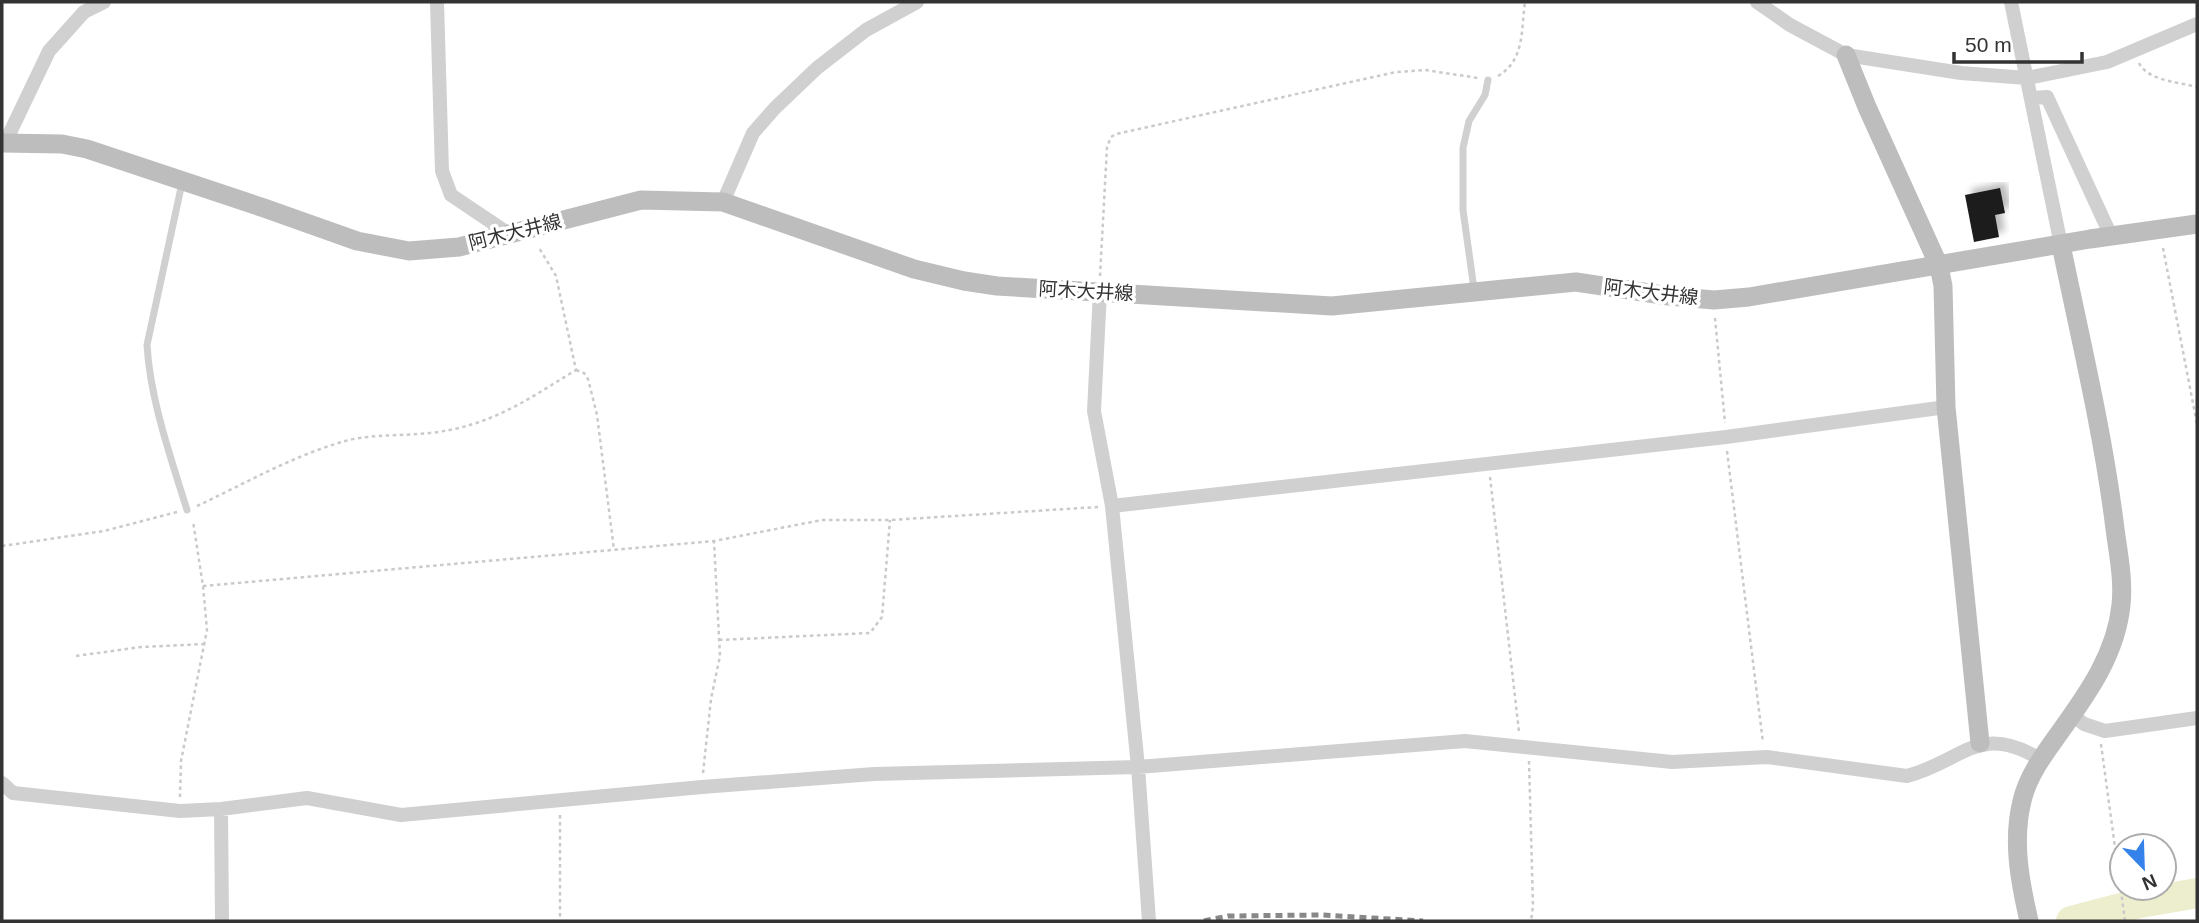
<svg xmlns="http://www.w3.org/2000/svg" width="2199" height="923" viewBox="0 0 2199 923" font-family="Arial,'Noto Sans JP',sans-serif">
<style>
.lines{fill:none;stroke-linecap:round;stroke-linejoin:round}
.river{stroke:#edeece;stroke-width:30}
.building{fill:#1a1a1a;filter:url(#shadow)}
.path{stroke:#cacaca;stroke-width:2.5;stroke-dasharray:3.5 3.5;stroke-linecap:butt}
.lane{stroke:#d0d0d0;stroke-width:7}
.street{stroke:#d0d0d0;stroke-width:14}
.secondary{stroke:#bdbdbd;stroke-width:19}
.rail{stroke:#888;stroke-width:5;stroke-dasharray:7 5;stroke-linecap:butt}
.labels{text-anchor:middle;dominant-baseline:central;stroke-width:7;stroke-linejoin:round;paint-order:stroke}
.street-label{font-size:19px;fill:#333;stroke:#fff}
</style>
<defs>
<filter id="shadow"><feDropShadow dx="6" dy="-6" stdDeviation="3.5" flood-color="#0004"/></filter>
</defs>
<rect width="100%" height="100%" fill="#fff"/>
<g class="lines">
<path class="river" d="M2071,921L2140,903L2197,893"/>
</g>
<path class="building" d="M2000,188L2005,213L1995,215L1999,237L1974,242L1965,195Z"/>
<g class="lines">
<path class="path" d="M2139,63C2148,81 2179,82 2197,87
M1498,76C1525,60 1521,30 1525,2
M2163,248L2197,424
M1100,276L1107,147L1111,137L1116,134L1396,72L1425,70L1478,78
M1715,318L1725,423
M576,370L584,373L588,379L597,415L614,550
M1727,451L1763,743
M1490,477L1519,732
M197,506C246,483 296,454 349,440C376,434 403,436 430,433C491,426 525,401 576,370L556,276L538,246
M2,546L104,531L177,512
M203,586L714,541L822,520H890L1098,507
M719,640L870,633L882,617L890,520
M76,656L141,647L205,644
M2101,744L2125,921
M1529,761L1533,906L1531,921
M703,773L711,699L720,656L714,541
M180,797L181,761L207,630L203,586L193,521
M560,815V921"/>
<path class="lane" d="M182,183L147,345C150,399 171,458 187,510
M1474,289L1463,210V148L1469,121L1485,95L1488,80"/>
<path class="street" d="M437,2L442,171L451,195L509,234
M1757,2L1790,25L1846,55L1961,73L2027,78L2107,62L2197,24
M2011,2L2061,245
M2031,98L2047,97L2111,236
M5,143L49,51L84,12L104,2
M723,202L753,133L775,108L817,68L866,30L917,2
M1100,292L1094,411L1112,506L1138,767L1149,921
M1112,506L1726,437L1946,407
M2072,715L2084,724L2105,731L2197,718
M2,783L13,793L180,811L221,809L307,798L401,815L702,787L874,774L1138,767L1465,741L1672,762L1767,757L1907,776C1964,761 1978,722 2040,759
M221,809L222,921"/>
<path class="secondary" d="M1846,55L1867,107L1939,266L1943,286L1946,407L1980,743
M2,143L62,144L87,149L264,208L357,241L409,251L459,247L641,200L723,202L914,269L964,281L997,286L1332,306L1576,282L1669,296L1714,300L1749,297L2090,239L2197,224
M2029,921C2020,882 2012,841 2022,801C2028,775 2045,753 2060,732C2088,693 2116,654 2121,605C2124,577 2117,548 2114,521C2102,428 2080,337 2061,245"/>
<path class="rail" d="M1204,921L1228,916L1322,915L1423,921"/>
</g>
<g class="labels">
<g class="street-label">
<text transform="translate(515 232) rotate(-14)">阿木大井線</text>
<text transform="translate(1086 291) rotate(3)">阿木大井線</text>
<text transform="translate(1651 292) rotate(7)">阿木大井線</text>
</g>
</g>
<rect width="2199" height="923" fill="none" stroke="#333333" stroke-width="7"/>
<g transform="translate(2143 867) rotate(157)"><circle r="33" fill="#ffffff" stroke="#adadad" stroke-width="2"/>
<path d="M0-5L12 26L0 18L-12 26Z" fill="#3582ea"/>
<text y="-10" font-size="19" font-weight="bold" text-anchor="middle" fill="#333333">N</text>
</g>
<path d="M1954 52v10h128v-10" fill="none" stroke="#333333" stroke-width="3.5"/>
<text x="1965" y="52" font-size="21" fill="#333333" stroke="#ffffff" stroke-width="5" paint-order="stroke">50 m</text>
</svg>
